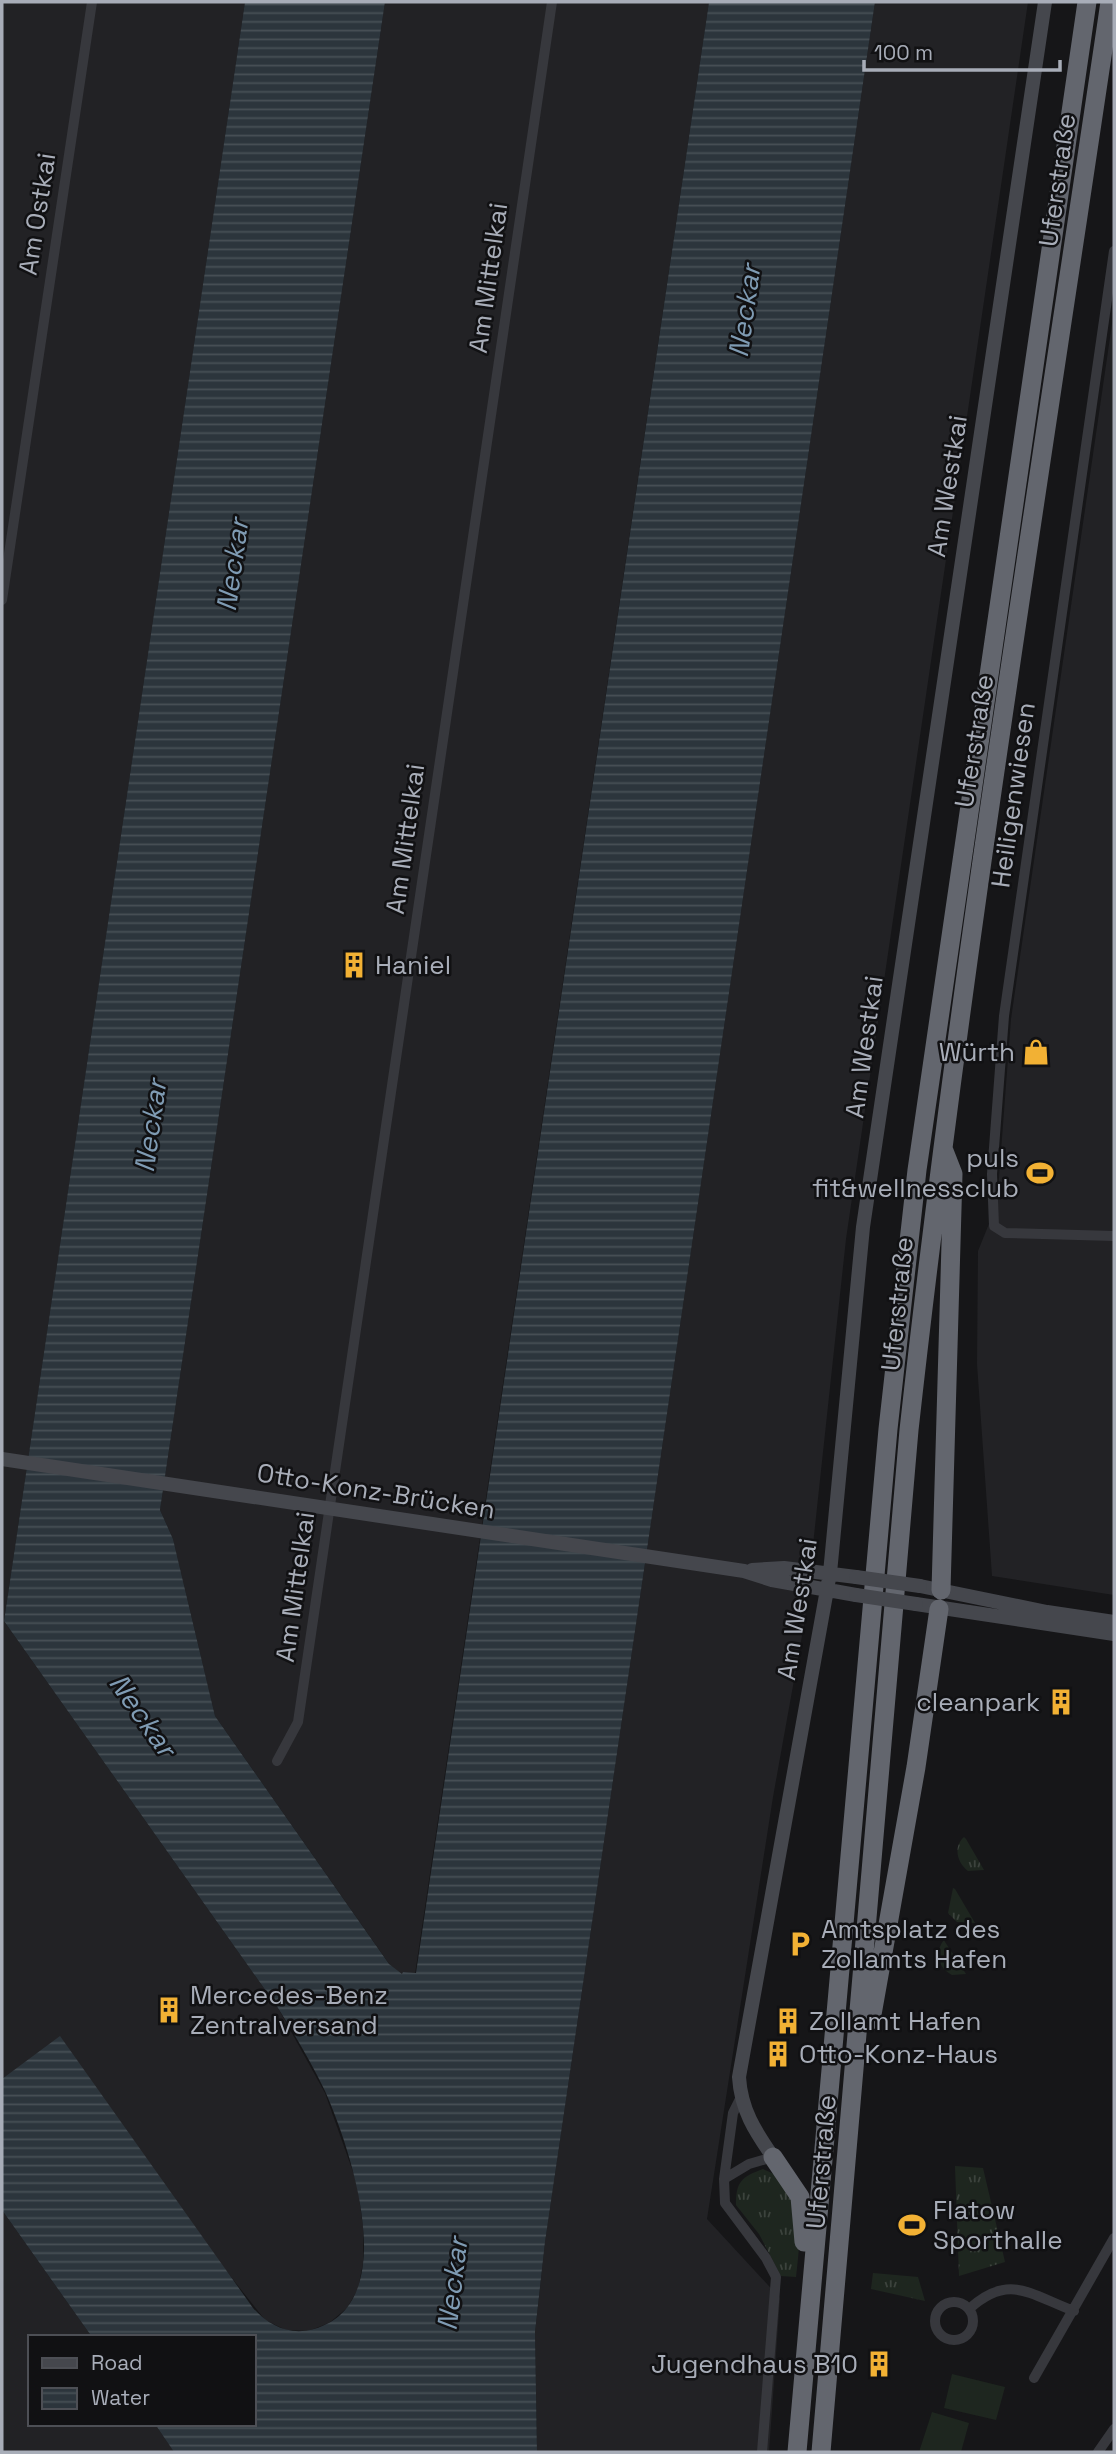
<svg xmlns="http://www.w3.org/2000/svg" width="1116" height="2454" viewBox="0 0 1116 2454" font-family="'Space Grotesk',sans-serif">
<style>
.built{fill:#222225}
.grass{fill:url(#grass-tufts)}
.park{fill:#1e261f}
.water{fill:url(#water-rules)}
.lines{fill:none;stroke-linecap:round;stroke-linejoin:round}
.street{stroke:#37383d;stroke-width:10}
.secondary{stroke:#45474d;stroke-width:14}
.highway{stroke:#63666e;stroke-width:19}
.secondary-bridge{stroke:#45474d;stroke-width:14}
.labels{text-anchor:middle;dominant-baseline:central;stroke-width:5;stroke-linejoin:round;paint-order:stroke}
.street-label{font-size:26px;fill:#a8adb8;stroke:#111113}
.poi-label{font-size:26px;fill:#a8adb8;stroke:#111113;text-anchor:start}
.water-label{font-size:28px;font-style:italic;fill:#7f9bb3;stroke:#111113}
</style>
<defs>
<pattern id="grass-tufts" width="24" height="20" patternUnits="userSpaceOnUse" patternTransform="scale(1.75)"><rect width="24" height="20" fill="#1e261f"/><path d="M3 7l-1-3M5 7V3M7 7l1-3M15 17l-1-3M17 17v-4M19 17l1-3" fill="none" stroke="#3c433d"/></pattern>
<pattern id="water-rules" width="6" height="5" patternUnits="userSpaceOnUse" patternTransform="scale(1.75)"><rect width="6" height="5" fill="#2c353c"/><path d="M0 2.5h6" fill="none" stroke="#485056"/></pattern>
</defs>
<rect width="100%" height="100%" fill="#161618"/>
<path class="built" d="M2,2H245L4,1621L278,2008L325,2093L357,2183L363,2226V2263L358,2289L347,2308L329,2323L308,2331L286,2330L265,2320L220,2263L2,2079Z
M385,2H709L415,1974L404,1972L403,1975L392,1968L215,1716L173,1539L160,1510Z
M875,2H1028L846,1239L805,1619L773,1797L707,2219L780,2298L769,2452H537L535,2332L545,2242Z
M1114,310V1595L992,1576L977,1364L978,1251L997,1204L1011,1019Z
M2,2210L92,2337H30V2424H155L174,2452H2Z"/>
<path class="grass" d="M964,1837L966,1839L984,1870L968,1871C957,1862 953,1847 964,1837Z
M953,1888L955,1889L975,1923L957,1922L948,1913Z
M944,1940L945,1942L966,1974L952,1975C938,1968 934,1952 944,1940Z
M955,2166L983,2168L1005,2262L959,2276Z
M763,2169C769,2172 778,2175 783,2179C806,2200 799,2250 796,2277L781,2276L759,2234L736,2205C736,2182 741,2177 763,2169Z
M873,2273L918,2277L925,2301L871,2289Z"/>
<path class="park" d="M952,2374L1005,2387L996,2420L944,2408Z
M932,2412L969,2423L961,2452H919Z"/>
<path class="water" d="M245,2H385L160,1510L173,1539L215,1716L389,1964L402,1974L403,1972L416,1973L709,2H875L545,2242L535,2332L537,2452H174L155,2424H254V2337H92L2,2210V2079L60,2036L253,2308C269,2326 290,2336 314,2329C404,2304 350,2147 325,2091C311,2062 295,2035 278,2008L4,1621Z"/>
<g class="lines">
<path class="street" d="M1114,251L1004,1016L992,1174L994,1226L1005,1233L1114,1236
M2,600L92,2
M277,1761L298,1722L552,2
M740,2099L733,2113L724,2179L725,2203L766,2258L776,2277L762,2452
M724,2179L749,2164L773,2157
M935 2321a19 19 0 1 1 38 0a19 19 0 1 1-38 0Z
M969,2309C1009,2273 1029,2294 1074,2311
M1034,2378L1114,2238
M1098,2452L1114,2429"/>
<path class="secondary" d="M2,1459L744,1571L772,1580L856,1595
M752,1570L784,1568L856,1577
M920,1586L1047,1612L1114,1622
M916,1604L1114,1634
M773,2157C755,2131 741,2110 739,2077L830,1573L863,1227L1045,2"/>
<path class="highway" d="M941,1590L953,1174L944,1151
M871,2020L916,1767L939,1609
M773,2157L800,2197L804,2242
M797,2452L888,1429L917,1170L1087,2
M821,2452L909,1430C962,952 1040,477 1110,2"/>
<path class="secondary-bridge" d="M856,1577L920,1586
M856,1595L916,1604"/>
</g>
<defs>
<g id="building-bare" transform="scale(2.1)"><path d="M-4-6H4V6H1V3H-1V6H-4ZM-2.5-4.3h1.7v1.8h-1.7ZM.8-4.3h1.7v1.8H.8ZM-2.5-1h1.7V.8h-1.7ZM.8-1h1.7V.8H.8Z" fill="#f2b134" stroke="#111113" stroke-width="2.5" paint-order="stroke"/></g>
<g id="shop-bare" transform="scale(2.1)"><path d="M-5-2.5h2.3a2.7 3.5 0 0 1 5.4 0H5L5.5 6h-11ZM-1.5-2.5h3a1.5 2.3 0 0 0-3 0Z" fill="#f2b134" stroke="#111113" stroke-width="2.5" paint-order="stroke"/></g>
<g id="stadium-bare" transform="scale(2.1)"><path d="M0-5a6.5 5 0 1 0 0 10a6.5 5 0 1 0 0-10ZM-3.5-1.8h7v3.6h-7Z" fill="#f2b134" stroke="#111113" stroke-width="2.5" paint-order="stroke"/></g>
<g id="parking-bare" transform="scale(2.1)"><path d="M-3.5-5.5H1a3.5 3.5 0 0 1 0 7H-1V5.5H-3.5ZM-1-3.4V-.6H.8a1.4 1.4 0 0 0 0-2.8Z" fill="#f2b134" stroke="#111113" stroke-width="2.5" paint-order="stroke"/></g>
</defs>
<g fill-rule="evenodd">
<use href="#building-bare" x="354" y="965"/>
<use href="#shop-bare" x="1036" y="1052"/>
<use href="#stadium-bare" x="1040" y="1173"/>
<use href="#building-bare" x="1061" y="1702"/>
<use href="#parking-bare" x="800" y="1944"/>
<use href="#building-bare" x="169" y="2010"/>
<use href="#building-bare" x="788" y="2021"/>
<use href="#building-bare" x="778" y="2054"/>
<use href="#stadium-bare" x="912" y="2225"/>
<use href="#building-bare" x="879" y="2364"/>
</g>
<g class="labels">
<g class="street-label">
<text transform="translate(1057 180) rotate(-82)">Uferstraße</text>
<text transform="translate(37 214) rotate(-81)">Am Ostkai</text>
<text transform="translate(488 278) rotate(-82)">Am Mittelkai</text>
<text transform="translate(947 486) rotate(-81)">Am Westkai</text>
<text transform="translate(974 741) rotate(-81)">Uferstraße</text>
<text transform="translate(1013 795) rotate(-82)">Heiligenwiesen</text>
<text transform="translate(405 839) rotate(-82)">Am Mittelkai</text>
<text transform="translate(864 1047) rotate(-82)">Am Westkai</text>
<text transform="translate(897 1304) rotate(-84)">Uferstraße</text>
<text transform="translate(376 1491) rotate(9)">Otto-Konz-Brücken</text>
<text transform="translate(295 1587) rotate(-82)">Am Mittelkai</text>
<text transform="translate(797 1609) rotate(-81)">Am Westkai</text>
<text transform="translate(821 2162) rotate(-85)">Uferstraße</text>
</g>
<g class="poi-label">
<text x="375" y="965">Haniel</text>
<text x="1015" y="1052" text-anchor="end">Würth</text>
<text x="1019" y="1158" text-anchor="end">puls<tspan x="1019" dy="30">fit&amp;wellnessclub</tspan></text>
<text x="1040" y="1702" text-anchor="end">cleanpark</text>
<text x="821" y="1929">Amtsplatz des<tspan x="821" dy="30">Zollamts Hafen</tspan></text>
<text x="190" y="1995">Mercedes-Benz<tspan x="190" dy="30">Zentralversand</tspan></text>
<text x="809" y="2021">Zollamt Hafen</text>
<text x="799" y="2054">Otto-Konz-Haus</text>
<text x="933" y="2210">Flatow<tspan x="933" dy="30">Sporthalle</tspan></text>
<text x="858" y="2364" text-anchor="end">Jugendhaus B10</text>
</g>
<g class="water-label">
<text transform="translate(744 311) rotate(-82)">Neckar</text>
<text transform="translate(232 565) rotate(-82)">Neckar</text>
<text transform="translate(150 1126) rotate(-82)">Neckar</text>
<text transform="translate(143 1715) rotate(55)">Neckar</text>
<text transform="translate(452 2284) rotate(-83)">Neckar</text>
</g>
</g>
<rect width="1116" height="2454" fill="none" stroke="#a8adb8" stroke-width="7"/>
<rect x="28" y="2335" width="228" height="91" fill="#111113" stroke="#4d4f55" stroke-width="2"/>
<rect x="42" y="2358" width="35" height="10" fill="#45474d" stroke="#4d4f55" stroke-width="2"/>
<text x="91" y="2370" font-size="21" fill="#a8adb8">Road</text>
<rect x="42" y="2388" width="35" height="21" fill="url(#water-rules)" stroke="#4d4f55" stroke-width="2"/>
<text x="91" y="2405" font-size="21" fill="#a8adb8">Water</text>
<path d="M864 60v10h196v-10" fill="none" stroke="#a8adb8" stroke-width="3.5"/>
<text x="874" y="60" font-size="21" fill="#a8adb8" stroke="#111113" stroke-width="5" paint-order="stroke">100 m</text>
</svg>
